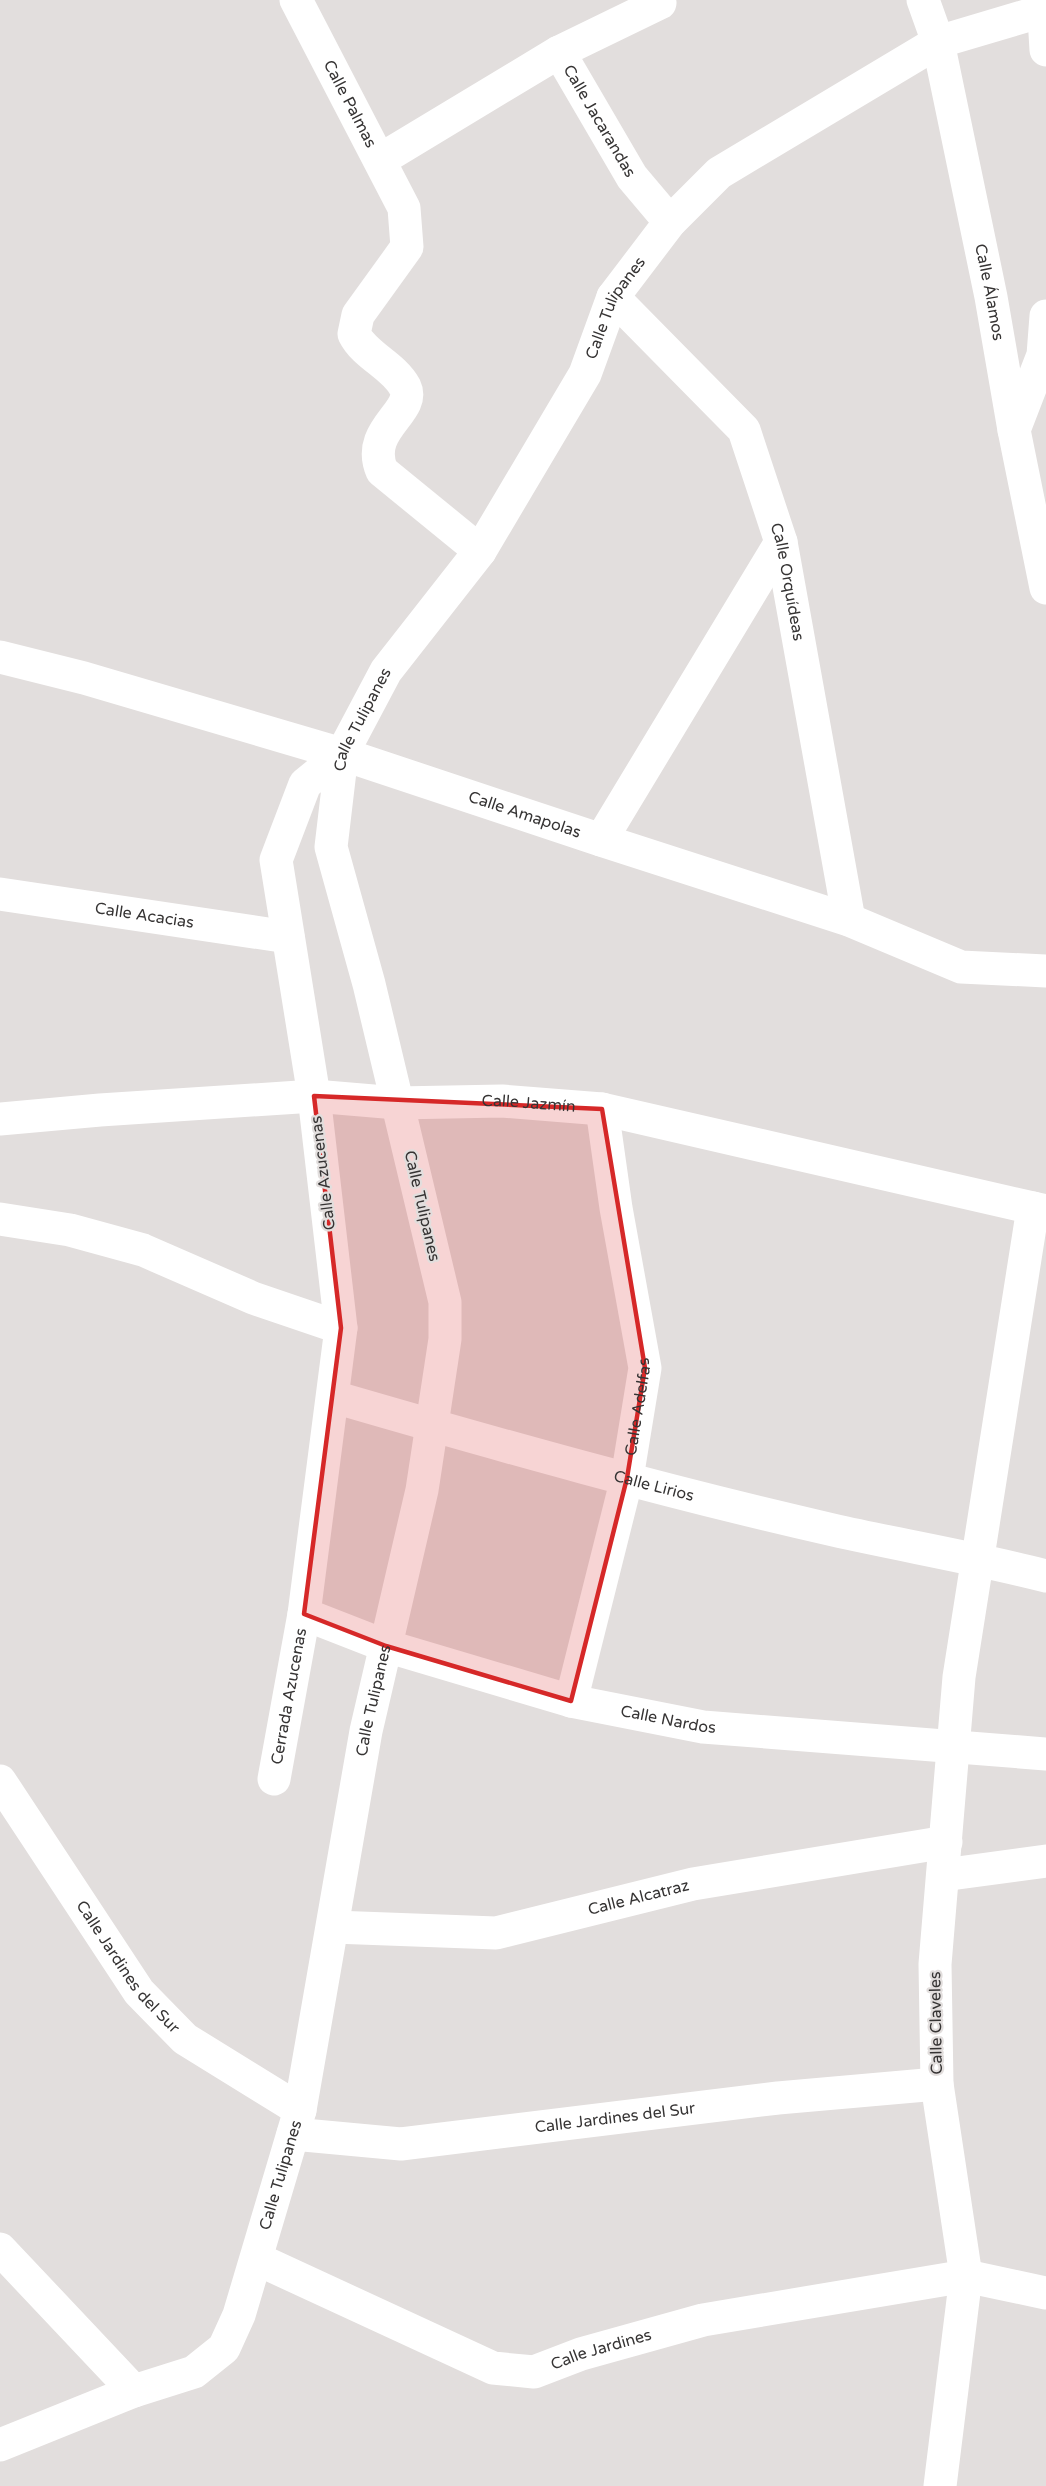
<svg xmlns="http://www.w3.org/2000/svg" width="1046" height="2486" viewBox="0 0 1046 2486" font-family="'Varela Round',sans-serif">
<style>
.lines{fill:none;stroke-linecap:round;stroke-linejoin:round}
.minor{stroke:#fff;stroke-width:33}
.major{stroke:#fff;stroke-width:33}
.marked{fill:#d62828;fill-opacity:0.2;stroke:#d62828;stroke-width:4.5;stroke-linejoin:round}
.labels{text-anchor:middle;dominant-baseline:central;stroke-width:4.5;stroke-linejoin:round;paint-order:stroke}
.street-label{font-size:16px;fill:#363434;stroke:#e2dedd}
</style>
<rect width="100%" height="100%" fill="#e2dedd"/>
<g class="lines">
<g class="minor">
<path id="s1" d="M296,0L404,208L407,247L358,315L354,334C365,356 393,365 405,387C417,412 364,429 382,471L480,551"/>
<path id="s2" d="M923,0L938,42L991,297L1014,430L1046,588"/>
<path d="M938,42L1046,10"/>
<path id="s3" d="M559,52L632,177L670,222"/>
<path d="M380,160L559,52L660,3L659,0"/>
<path id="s4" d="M613,297L744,430L781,542L849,920"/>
<path id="s5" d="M0,657L84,678L342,754L601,840L849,920L961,967L1046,971"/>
<path d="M601,840L781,542"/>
<path id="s6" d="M0,894L288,937"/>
<path id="s7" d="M0,1119L100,1110L314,1096L397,1103L502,1101L602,1109L1046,1211"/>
<path d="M0,1219L70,1230L143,1250L253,1298L341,1328"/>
<path id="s8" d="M334,1397C499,1445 666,1492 833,1530C904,1546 976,1558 1046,1576"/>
<path id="s9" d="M304,1614L386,1646L571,1701L703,1727L1046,1754"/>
<path id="s10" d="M571,1701L627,1478L645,1368L616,1208L602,1109"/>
<path id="s11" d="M274,1779L304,1614L341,1328L314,1096L276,860L305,784L342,754"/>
<path d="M943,1875L1046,1861"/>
<path id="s12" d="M333,1927L496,1933L693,1884L946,1842"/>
<path id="s13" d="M293,2134L401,2144L778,2098L937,2084"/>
<path d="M0,2249L134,2391"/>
<path id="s14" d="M257,2259L493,2368L534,2372L581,2354L703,2320L966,2276L1046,2293"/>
<path d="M940,2486L966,2276L937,2084L935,1964L959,1677L1033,1208"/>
</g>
<g class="major">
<path d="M1043,0L1046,50"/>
<path d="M1014,430L1043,355L1046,316"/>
<path id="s15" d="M0,1781L139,1992L185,2039L300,2110"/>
<path id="s16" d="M0,2445L134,2391L194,2372L224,2348L239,2315L300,2110L366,1731L422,1490L445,1339V1302L369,984L331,847L342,754L386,671L480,551L585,374L613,297L670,222L719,173L938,42"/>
</g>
</g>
<path class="marked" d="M314,1096L602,1109L645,1368L627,1478L571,1701L386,1646L304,1614L341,1328Z"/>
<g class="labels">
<g class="street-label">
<text stroke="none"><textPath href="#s1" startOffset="117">Calle Palmas</textPath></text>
<text stroke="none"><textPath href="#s3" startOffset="80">Calle Jacarandas</textPath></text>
<text stroke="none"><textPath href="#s2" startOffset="300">Calle Álamos</textPath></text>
<text stroke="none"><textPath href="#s16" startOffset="2406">Calle Tulipanes</textPath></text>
<text stroke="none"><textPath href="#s4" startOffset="345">Calle Orquídeas</textPath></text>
<text stroke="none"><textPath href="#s16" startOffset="1920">Calle Tulipanes</textPath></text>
<text stroke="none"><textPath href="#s5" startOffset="548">Calle Amapolas</textPath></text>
<text stroke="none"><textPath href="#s6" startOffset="146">Calle Acacias</textPath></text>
<text stroke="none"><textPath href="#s7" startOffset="530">Calle Jazmín</textPath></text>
<text transform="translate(323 1173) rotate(-97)">Calle Azucenas</text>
<text transform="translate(422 1206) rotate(77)">Calle Tulipanes</text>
<text stroke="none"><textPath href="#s10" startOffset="302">Calle Adelfas</textPath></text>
<text stroke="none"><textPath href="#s8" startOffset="332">Calle Lirios</textPath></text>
<text stroke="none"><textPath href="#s11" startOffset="84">Cerrada Azucenas</textPath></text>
<text stroke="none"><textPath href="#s16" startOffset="912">Calle Tulipanes</textPath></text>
<text stroke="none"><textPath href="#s9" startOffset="380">Calle Nardos</textPath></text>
<text stroke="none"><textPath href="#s12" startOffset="310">Calle Alcatraz</textPath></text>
<text stroke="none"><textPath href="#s15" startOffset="226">Calle Jardines del Sur</textPath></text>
<text transform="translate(936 2023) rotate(-91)">Calle Claveles</text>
<text stroke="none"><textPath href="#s13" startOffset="324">Calle Jardines del Sur</textPath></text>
<text stroke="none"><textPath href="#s16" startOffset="428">Calle Tulipanes</textPath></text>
<text stroke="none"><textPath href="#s14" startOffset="372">Calle Jardines</textPath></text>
</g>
</g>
</svg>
